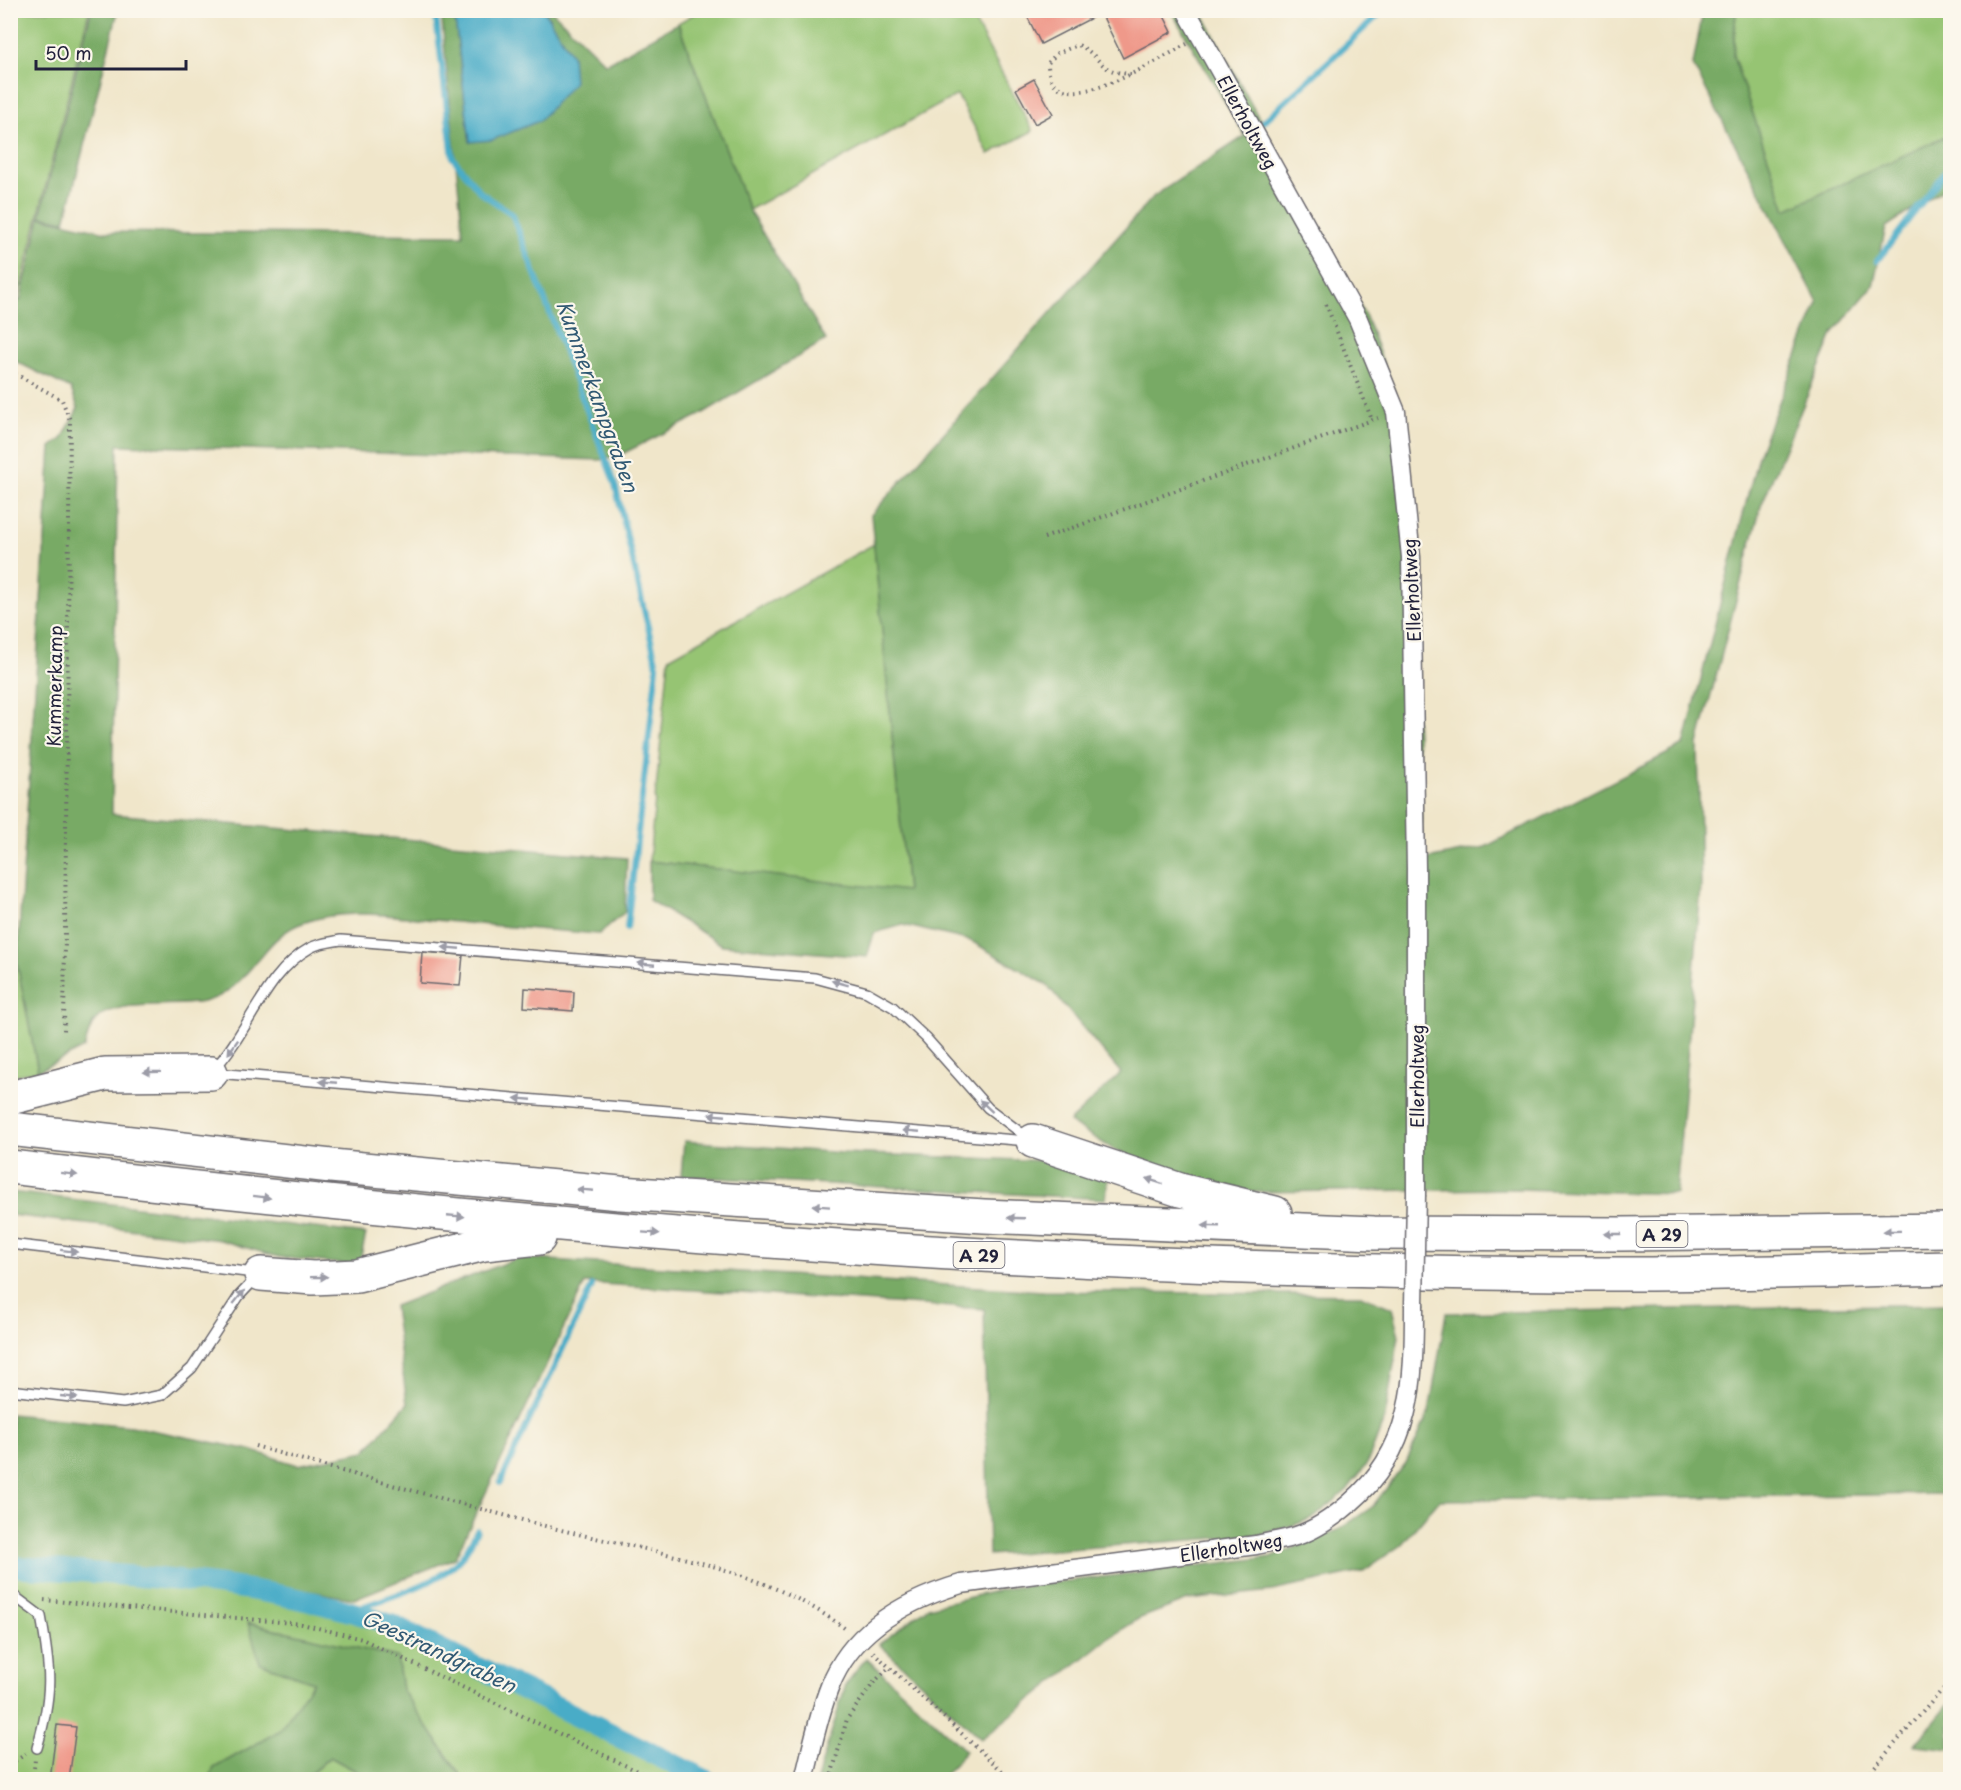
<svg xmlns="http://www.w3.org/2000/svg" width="1961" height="1790" viewBox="0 0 1961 1790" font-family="'Playpen Sans',sans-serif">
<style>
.green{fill:#96c473;stroke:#5c7357;stroke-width:1.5}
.forest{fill:#78aa65;stroke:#4d6650;stroke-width:1.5}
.water{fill:#48acc7;stroke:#356781;stroke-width:1.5}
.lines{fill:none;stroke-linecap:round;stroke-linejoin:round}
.stream{stroke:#48acc7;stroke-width:6}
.canal{stroke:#48acc7;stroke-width:21}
.building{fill:#ef998a}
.lane-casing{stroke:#6a676d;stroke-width:12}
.street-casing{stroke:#6a676d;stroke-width:21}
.highway-casing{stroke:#6a676d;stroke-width:36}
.path{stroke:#6a676d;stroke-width:4;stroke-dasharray:1.5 4.5;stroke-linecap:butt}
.lane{stroke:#fff;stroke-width:9}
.street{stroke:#fff;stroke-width:18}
.highway{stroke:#fff;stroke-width:33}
.street-bridge-casing{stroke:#6a676d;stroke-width:21;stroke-linecap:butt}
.street-bridge{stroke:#fff;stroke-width:18}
.oneway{fill:#9c9ca7}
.labels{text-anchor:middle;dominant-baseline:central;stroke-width:4.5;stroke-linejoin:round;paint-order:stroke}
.shield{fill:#fbf7ec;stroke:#636270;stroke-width:1.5}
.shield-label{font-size:16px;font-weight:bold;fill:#22223b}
.street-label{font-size:18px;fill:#22223b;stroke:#fbf7ec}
.water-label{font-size:20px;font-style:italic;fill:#315973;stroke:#fbf7ec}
</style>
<rect width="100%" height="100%" fill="#fbf7ec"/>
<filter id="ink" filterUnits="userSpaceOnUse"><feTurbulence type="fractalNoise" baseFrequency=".0167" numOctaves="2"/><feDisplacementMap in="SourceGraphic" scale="12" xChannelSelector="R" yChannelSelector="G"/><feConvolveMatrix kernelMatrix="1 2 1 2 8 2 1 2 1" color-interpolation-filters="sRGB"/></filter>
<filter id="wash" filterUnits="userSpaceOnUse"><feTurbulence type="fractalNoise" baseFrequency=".008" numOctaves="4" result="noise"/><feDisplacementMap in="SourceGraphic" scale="24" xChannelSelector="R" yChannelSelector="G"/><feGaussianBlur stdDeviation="1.35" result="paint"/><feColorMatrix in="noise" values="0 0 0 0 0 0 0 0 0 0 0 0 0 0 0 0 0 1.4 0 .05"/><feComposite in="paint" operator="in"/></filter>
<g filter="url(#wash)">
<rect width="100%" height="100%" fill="#f0e6ca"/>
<path class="green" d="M701,10L969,11L1033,131L989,154L957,95L749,210L678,23Z
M10,11H89L18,298L10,293Z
M1736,11H1950V134L1786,211L1733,56Z
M874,544L907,892L649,861L669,658Z
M11,959L17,963L38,1071L11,1076Z
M10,1574C139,1585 268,1590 391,1630L691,1779H463L402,1690L397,1657L249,1623L260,1663L314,1682L279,1731L214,1768L208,1779H11Z
M330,1757L371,1779L304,1780Z"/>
<path class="forest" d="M91,11H118L65,221L40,216Z
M441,11H454L470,142L550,18L544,11H552L606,64L678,23L749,210L826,340L700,415L620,455L601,460L118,445L112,814L627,858L625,912L599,934C548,930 496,926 445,921C398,917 345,906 300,924C259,940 249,992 203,1002C176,1008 111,998 94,1022C89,1029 87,1040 84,1048L38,1071L17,963L51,447L62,439L78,408L71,389L11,359L10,296L20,301L40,217L106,232L463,235Z
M1171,11H1201L1366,317L1401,411L1423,860L1485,847L1684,745L1758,456L1818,302L1693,65L1703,11H1736L1733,56L1786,210L1950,134V185L1886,227L1873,286L1834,332L1761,506L1698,744L1701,887L1676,1194L1518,1189L1252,1192L1183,1177L1116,1151L1069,1122L1121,1073L1047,985L971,941L903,925L874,933L867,957L722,945L649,900V861L907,891L871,515L1154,196L1245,136Z
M684,1141L843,1153L1051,1161L1108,1179L1106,1199L681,1176Z
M11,1192L366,1234L359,1266L278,1257L220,1240L11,1215Z
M518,1258L1043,1291L1361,1295L1392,1308L1399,1336L1385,1417L1367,1464L1347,1490L1315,1517L1289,1527L1258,1535L989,1555L984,1309L585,1283L455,1558L354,1599L240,1579L11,1558V1414L131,1426L246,1449L298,1465L365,1451L407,1404L394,1306Z
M1950,1304V1494L1439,1500L1401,1545L1362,1572L1272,1591L1188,1600L1138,1619L1109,1638L981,1739L879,1644L928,1607L1009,1588L1271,1557L1338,1530L1372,1507L1406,1463L1429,1412L1446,1313Z
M248,1623L397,1657L402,1690L463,1779H371L330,1757L304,1779H208L214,1768L279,1731L313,1682L260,1663Z
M866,1658L966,1751L941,1779H817L846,1684Z
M1950,1702V1749L1915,1745Z"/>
<path class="water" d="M454,11H544L572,55L574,82L539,121L492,140L470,142Z"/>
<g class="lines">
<path class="stream" d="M435,10L453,158L480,192L512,214L615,484L657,666L627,928
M1262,123L1384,10
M1877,261L1950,166
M500,1483L592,1286
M351,1611C381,1599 431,1587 454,1565C465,1556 471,1543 477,1530"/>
<path class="canal" d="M10,1566C139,1577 270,1581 392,1625L706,1780"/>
</g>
<g id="blocks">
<path class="building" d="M1024,10H1161L1172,32L1123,58L1101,13L1041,44Z
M1034,79L1053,114L1035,124L1016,89Z
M422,952L463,955L460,986L420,983Z
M525,988L574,992L573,1011L524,1007Z
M57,1725L76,1727L69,1780L50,1779Z"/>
</g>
</g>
<g filter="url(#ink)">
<use href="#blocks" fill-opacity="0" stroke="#6a676d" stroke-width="1.5"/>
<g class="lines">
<g class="lane-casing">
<path id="lane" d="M214,1069C249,1032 265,973 310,948C318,943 331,942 341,940L815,978L867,992L893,1007L926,1038L988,1108L1028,1138
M216,1073L1027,1141
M10,1244L255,1273
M10,1390L123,1403L162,1395L192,1368L239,1296L257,1277
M17,1598L41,1616C51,1671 53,1693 37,1748"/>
</g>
<g class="street-casing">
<path id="street" d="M1186,10L1358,319L1396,412L1411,557L1416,869V1195
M804,1780C812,1748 818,1716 830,1686C852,1630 907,1600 961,1584L1256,1545C1269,1542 1283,1540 1296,1536C1316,1530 1335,1516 1350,1503C1413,1449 1414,1383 1414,1306"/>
</g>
<g class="highway-casing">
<path id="highway" d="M10,1098L105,1074L211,1073
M10,1129L331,1166L620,1193L984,1216L1374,1233L1621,1234L1950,1230
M1033,1141L1180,1190L1275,1213
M10,1167C334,1205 658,1237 983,1255C1194,1267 1407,1274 1618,1274C1729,1274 1840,1270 1950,1268
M261,1274L313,1278L357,1276L484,1244L539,1238"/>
</g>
<path class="path" d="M1131,74C1096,72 1103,56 1078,45L1057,53L1048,63C1048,130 1159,59 1187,44
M1326,304L1372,420
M10,371L62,400L70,420L64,1033
M1044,538L1378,418
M255,1446C354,1475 453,1502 553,1528C656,1554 759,1564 847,1630
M44,1600L302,1624L362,1639L656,1780
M873,1652L1012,1780
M10,1764L26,1754
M33,1780L35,1759
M830,1780L847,1719L875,1681L890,1667
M1863,1780L1950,1681"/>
<use href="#lane" class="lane"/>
<use href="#street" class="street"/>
<use href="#highway" class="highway"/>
<g class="street-bridge-casing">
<path id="street-bridge" d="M1414,1306L1416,1195"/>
</g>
<use href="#street-bridge" class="street-bridge"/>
</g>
<defs><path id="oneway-solid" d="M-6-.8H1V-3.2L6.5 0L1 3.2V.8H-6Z" transform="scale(1.5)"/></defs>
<g class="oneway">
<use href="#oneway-solid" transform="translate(451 948) rotate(-175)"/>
<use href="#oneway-solid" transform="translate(646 964) rotate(-175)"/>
<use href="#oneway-solid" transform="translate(840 983) rotate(-165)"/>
<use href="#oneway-solid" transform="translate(233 1047) rotate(125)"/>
<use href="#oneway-solid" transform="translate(152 1072) rotate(179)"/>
<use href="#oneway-solid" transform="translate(328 1082) rotate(-175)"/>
<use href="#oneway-solid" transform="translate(523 1099) rotate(-175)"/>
<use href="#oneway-solid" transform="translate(986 1106) rotate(-137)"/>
<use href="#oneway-solid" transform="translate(717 1115) rotate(-175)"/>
<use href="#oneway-solid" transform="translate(911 1131) rotate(-175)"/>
<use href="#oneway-solid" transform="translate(69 1174) rotate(7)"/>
<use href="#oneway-solid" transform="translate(1154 1181) rotate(-162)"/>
<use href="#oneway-solid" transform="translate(585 1190) rotate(-175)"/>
<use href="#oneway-solid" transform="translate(262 1197) rotate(7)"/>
<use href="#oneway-solid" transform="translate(821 1206) rotate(-176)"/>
<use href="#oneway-solid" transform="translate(456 1216) rotate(5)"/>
<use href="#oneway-solid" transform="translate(1016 1218) rotate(-178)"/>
<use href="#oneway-solid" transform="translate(1211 1226) rotate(-178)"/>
<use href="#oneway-solid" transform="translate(1892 1231) rotate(179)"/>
<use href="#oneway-solid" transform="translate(651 1233) rotate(4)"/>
<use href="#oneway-solid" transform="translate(1613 1234) rotate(-180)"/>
<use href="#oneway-solid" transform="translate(69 1251) rotate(7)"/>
<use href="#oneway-solid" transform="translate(319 1277) rotate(-1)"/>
<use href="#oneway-solid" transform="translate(239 1297) rotate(-51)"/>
<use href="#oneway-solid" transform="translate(69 1397) rotate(6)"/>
</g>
</g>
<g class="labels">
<g class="shield">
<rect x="1636.5" y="1221" width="51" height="26" rx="4.5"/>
<rect x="953.5" y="1242" width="51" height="26" rx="4.5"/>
</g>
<g class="shield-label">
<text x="1662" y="1234">A 29</text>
<text x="979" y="1255">A 29</text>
</g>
<g class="street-label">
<text transform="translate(1248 122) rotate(61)">Ellerholtweg</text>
<text transform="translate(1411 590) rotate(-93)">Ellerholtweg</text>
<text transform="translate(54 686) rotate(-89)">Kummerkamp</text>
<text transform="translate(1416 1076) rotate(-90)">Ellerholtweg</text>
<text transform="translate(1231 1547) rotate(-9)">Ellerholtweg</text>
</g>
<g class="water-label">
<text transform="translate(598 396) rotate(70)">Kummerkampgraben</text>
<text transform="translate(439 1651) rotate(25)">Geestrandgraben</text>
</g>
</g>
<rect width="1961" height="1790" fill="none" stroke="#fbf7ec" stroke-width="36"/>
<path d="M36 60v9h150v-9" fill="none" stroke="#22223b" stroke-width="3"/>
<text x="45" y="60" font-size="18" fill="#22223b" stroke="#fbf7ec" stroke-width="4.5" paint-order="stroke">50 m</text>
</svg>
